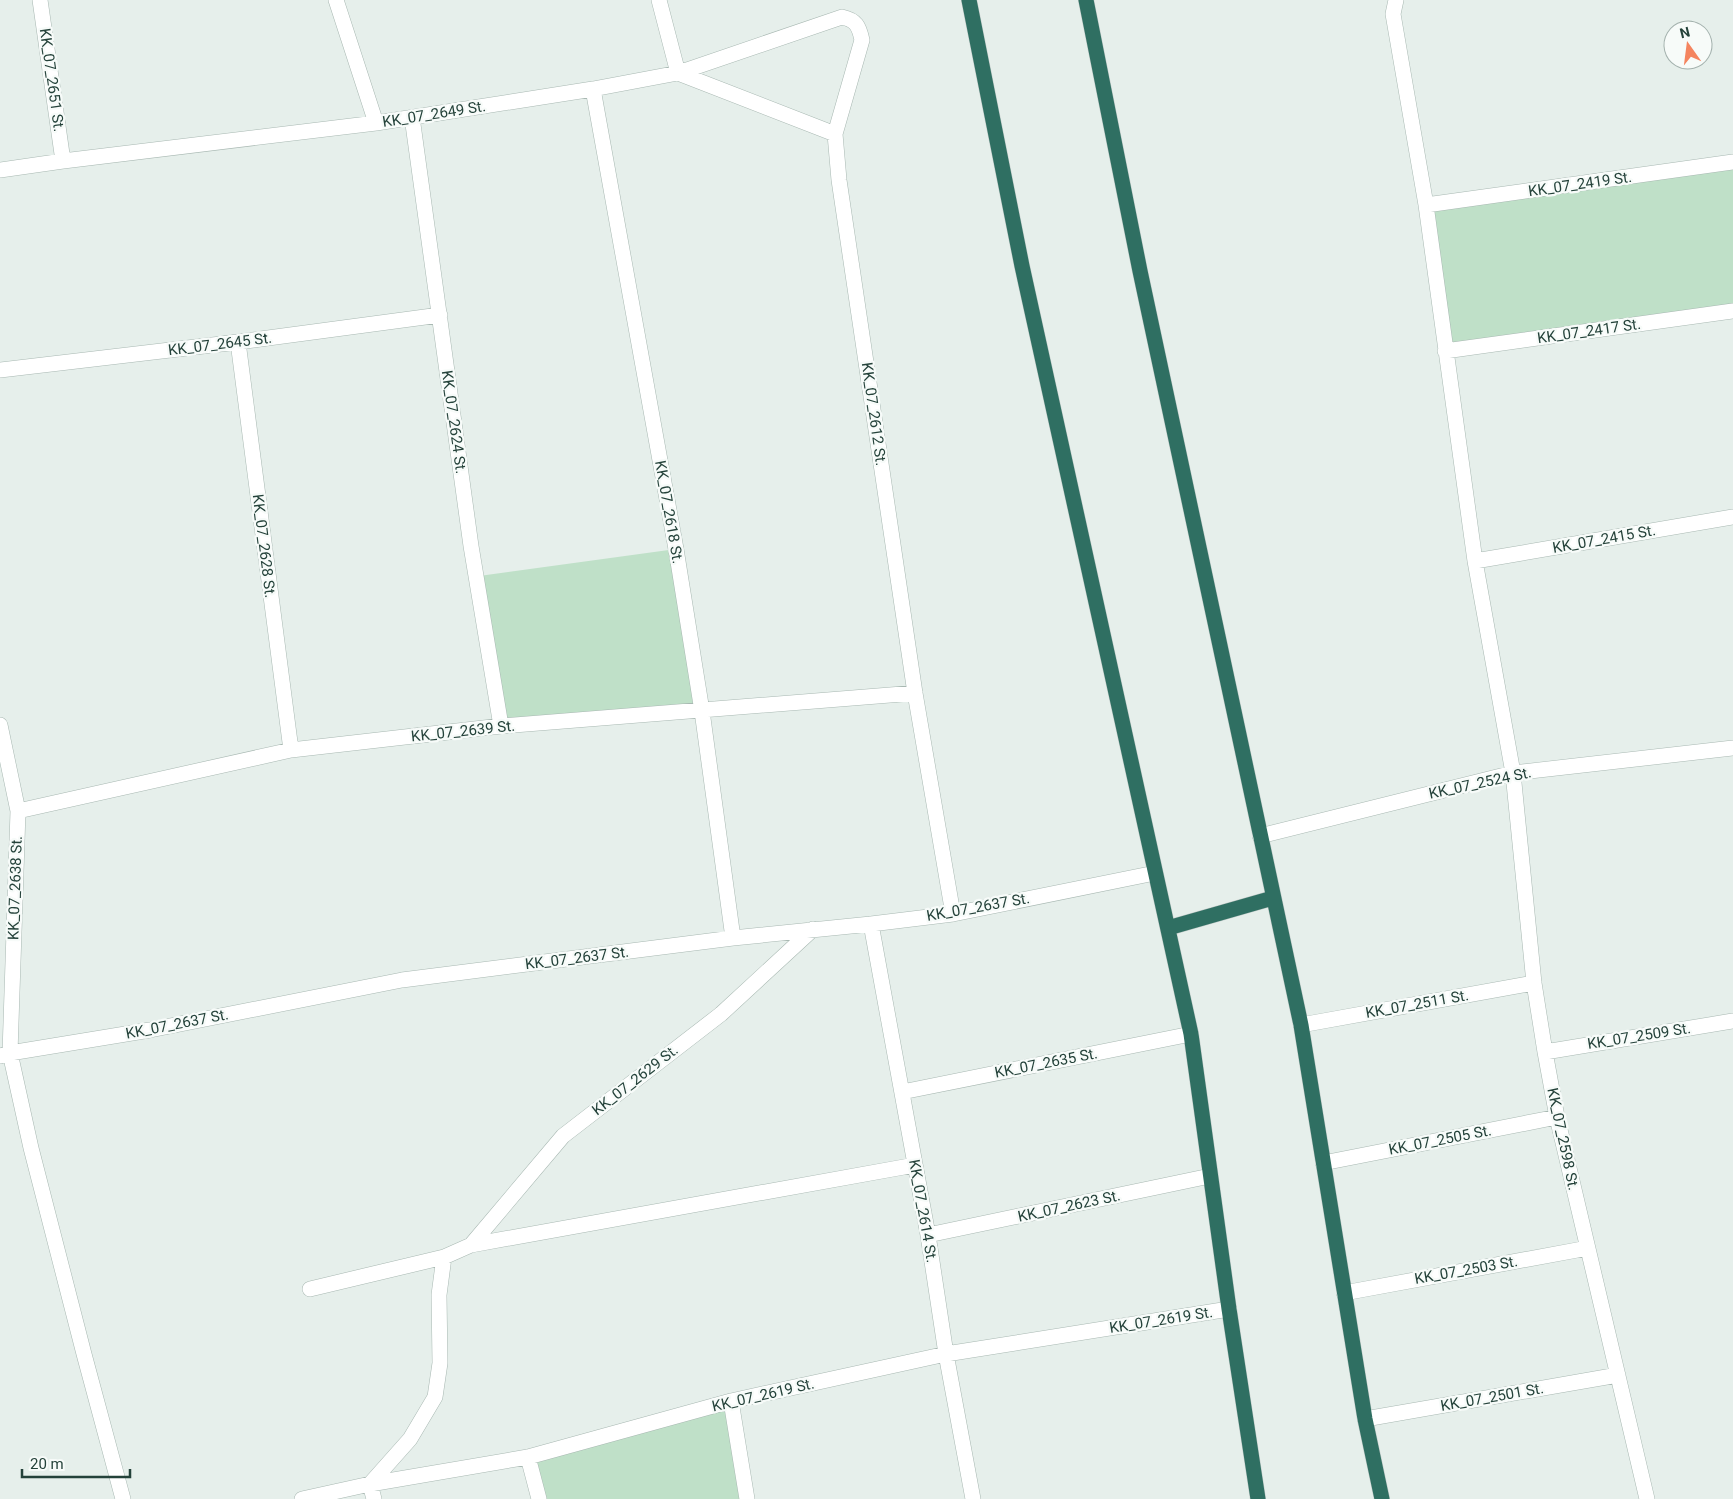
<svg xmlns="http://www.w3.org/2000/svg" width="1733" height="1499" viewBox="0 0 1733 1499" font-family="Roboto,sans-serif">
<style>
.green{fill:#bfe0c8}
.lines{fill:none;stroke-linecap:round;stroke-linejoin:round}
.minor-casing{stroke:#a8b8b2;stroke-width:16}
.highway-casing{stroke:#c2cac8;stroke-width:16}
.minor{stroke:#fff;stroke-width:15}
.highway{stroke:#2f6f62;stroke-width:15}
.labels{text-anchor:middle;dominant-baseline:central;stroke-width:4.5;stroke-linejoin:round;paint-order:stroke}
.street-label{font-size:15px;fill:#24423a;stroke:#f7fbf9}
</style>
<rect width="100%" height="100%" fill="#e6efeb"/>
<path class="green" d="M1733,157V314L1444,349L1425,199Z
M676,549L702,711L501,726L479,576Z
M731,1401L747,1499H539L528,1457Z"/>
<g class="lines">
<g class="minor-casing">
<path id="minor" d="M40,0L63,161
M336,0L376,123
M659,0L678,73
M1396,0L1393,14L1426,205L1475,561L1513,773L1534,983L1545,1052L1557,1117L1647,1499
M678,73L835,134
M593,89L676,549L702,711L733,938
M412,117L471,546L501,726
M0,170L63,161L376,123L593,89L678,73L842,17C856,20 859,26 862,40L835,134L839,180L915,693L953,914
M1426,205L1733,162
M238,342L291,750
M1445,351L1733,311
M0,370L238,342L440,315
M1475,561L1733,517
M0,725L18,811L10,1053L31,1148L84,1354L123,1499
M18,811L291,750L501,726L915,693
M1260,836L1513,773L1733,748
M871,924L928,1235L946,1354L973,1499
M1301,1025L1534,983
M1545,1052L1733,1021
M0,1056L10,1053L150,1030L402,980L733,938L871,924L953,914L1155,873
M902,1092L1191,1034
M1323,1163L1557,1117
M928,1235L1210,1176
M471,1245L563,1136L721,1014L813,929
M310,1289L444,1257
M1344,1293L1588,1248
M731,1401L747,1499
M1365,1419L1618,1375
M528,1457L539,1499
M302,1499L370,1484L528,1457L731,1401L946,1354L1229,1309
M374,1499L370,1484L410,1439L435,1397L440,1363L439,1295L444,1257L471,1245L915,1165"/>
</g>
<g class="highway-casing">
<path id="highway" d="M969,0L1022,266L1191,1034L1229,1309L1258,1499
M1086,0L1140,271L1301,1025L1365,1419L1382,1499
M1168,928L1273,898"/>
</g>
<use href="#minor" class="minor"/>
<use href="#highway" class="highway"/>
</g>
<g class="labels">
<g class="street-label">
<text transform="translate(52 80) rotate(82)">KK_07_2651 St.</text>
<text transform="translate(434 114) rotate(-9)">KK_07_2649 St.</text>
<text transform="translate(1580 184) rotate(-8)">KK_07_2419 St.</text>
<text transform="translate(1589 331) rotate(-8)">KK_07_2417 St.</text>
<text transform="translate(220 344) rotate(-7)">KK_07_2645 St.</text>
<text transform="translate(874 414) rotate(82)">KK_07_2612 St.</text>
<text transform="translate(454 422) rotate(82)">KK_07_2624 St.</text>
<text transform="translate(669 512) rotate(80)">KK_07_2618 St.</text>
<text transform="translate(1604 539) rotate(-10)">KK_07_2415 St.</text>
<text transform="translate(264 546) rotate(83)">KK_07_2628 St.</text>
<text transform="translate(463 731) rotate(-6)">KK_07_2639 St.</text>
<text transform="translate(1480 783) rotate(-12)">KK_07_2524 St.</text>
<text transform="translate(15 888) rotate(-88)">KK_07_2638 St.</text>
<text transform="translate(978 907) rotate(-10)">KK_07_2637 St.</text>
<text transform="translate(577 958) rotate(-7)">KK_07_2637 St.</text>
<text transform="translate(1417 1004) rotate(-10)">KK_07_2511 St.</text>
<text transform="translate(177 1024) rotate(-11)">KK_07_2637 St.</text>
<text transform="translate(1639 1036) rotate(-9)">KK_07_2509 St.</text>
<text transform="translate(1046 1063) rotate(-11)">KK_07_2635 St.</text>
<text transform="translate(635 1080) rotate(-38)">KK_07_2629 St.</text>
<text transform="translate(1563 1139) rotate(78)">KK_07_2598 St.</text>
<text transform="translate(1440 1140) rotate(-11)">KK_07_2505 St.</text>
<text transform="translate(1069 1206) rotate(-12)">KK_07_2623 St.</text>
<text transform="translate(923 1211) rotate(80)">KK_07_2614 St.</text>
<text transform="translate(1466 1270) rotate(-10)">KK_07_2503 St.</text>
<text transform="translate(1161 1320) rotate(-9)">KK_07_2619 St.</text>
<text transform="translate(763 1395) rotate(-13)">KK_07_2619 St.</text>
<text transform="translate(1492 1397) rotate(-10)">KK_07_2501 St.</text>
</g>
</g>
<g transform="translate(1688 45) rotate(346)"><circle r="24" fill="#f7fbf9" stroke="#a3b1ad"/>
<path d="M0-4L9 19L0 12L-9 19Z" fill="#f4845f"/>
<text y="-8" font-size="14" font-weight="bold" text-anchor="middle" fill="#24423a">N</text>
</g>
<path d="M22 1469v8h108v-8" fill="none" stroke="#24423a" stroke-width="2.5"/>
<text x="30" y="1469" font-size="15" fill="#24423a" stroke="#f7fbf9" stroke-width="4" paint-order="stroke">20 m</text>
</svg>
